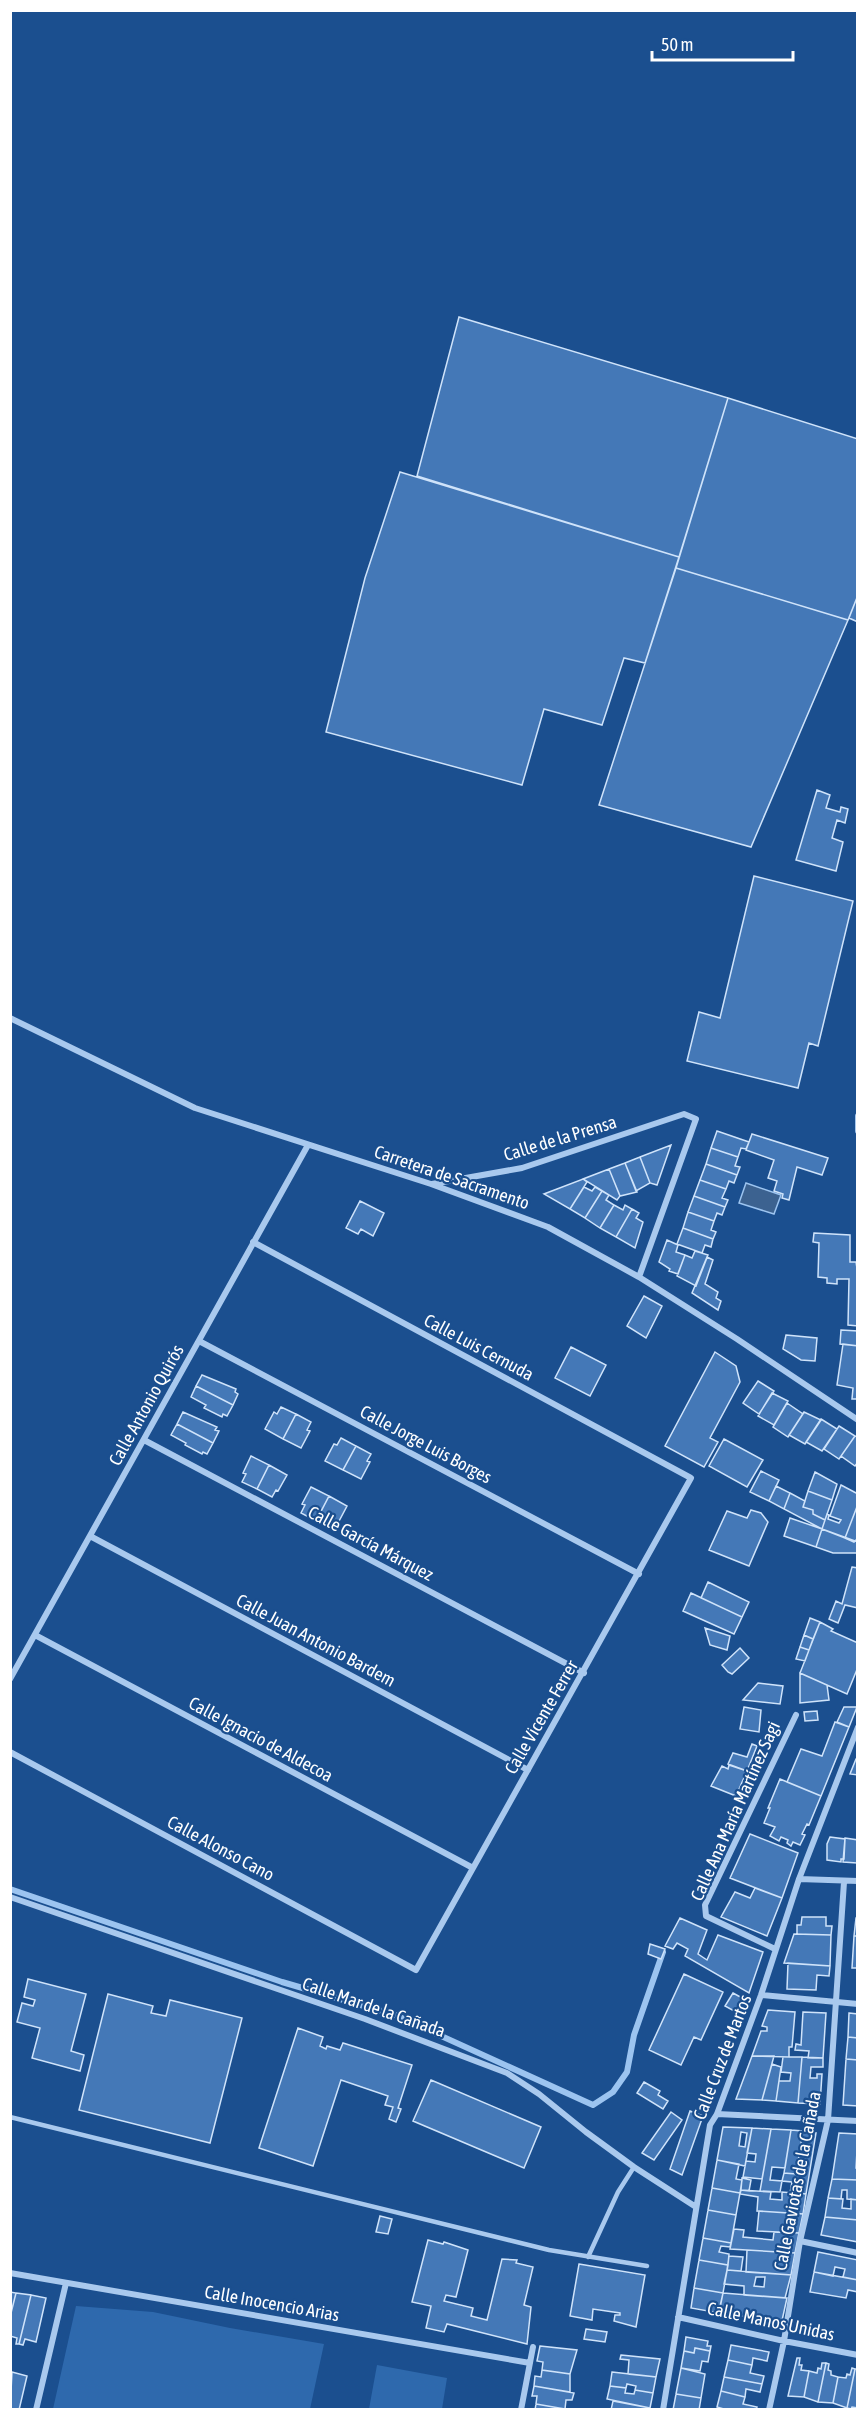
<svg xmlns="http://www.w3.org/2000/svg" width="868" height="2420" viewBox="0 0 868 2420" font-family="'Asap Condensed',sans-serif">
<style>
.green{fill:#2e69ad}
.water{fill:#3c6290;stroke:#9cc4f0;stroke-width:1.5}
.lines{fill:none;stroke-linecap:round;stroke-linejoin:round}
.stream{stroke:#9cc4f0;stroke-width:6}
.building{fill:#4478b7;stroke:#cfe3fa;stroke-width:1.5;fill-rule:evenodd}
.service{stroke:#a9c9ee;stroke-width:4.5}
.minor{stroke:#a9c9ee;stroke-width:6}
.labels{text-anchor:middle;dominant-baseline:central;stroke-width:4.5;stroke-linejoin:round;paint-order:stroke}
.street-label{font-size:18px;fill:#fff;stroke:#1b4f8f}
</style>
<rect width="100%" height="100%" fill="#1b4f8f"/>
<path class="green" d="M76,2306L153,2312L230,2328L324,2344L310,2409H53Z
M377,2365L447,2378L442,2409H369Z"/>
<path class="water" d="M746,1183L781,1195L774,1214L739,1203Z"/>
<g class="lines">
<path class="stream" d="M10,1889L282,1982L395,2015L593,2105L613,2092L627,2072L634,2035L663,1952"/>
</g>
<path class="building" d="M459,317L728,398L679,557L417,476Z
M728,398L858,439V595L848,620L676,568Z
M400,472L679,557L645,663L624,658L602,725L544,709L522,785L326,732L365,578Z
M676,568L848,620L751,847L599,805Z
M858,595V622L849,618Z
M817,790L830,795L826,808L840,812L841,807L848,809L845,823L837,820L832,838L843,842L836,871L796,860Z
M754,876L853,901L818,1046L809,1043L798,1088L687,1061L699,1012L720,1018Z
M717,1131L749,1142L746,1149L741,1148L738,1157L711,1148Z
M752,1134L828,1158L822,1175L797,1167L789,1200L782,1198L783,1194L774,1191L777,1181L768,1178L774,1160L746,1150Z
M671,1145L657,1185L650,1183L640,1157Z
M711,1148L738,1157L735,1166L740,1167L737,1175L706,1164Z
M640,1157L650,1183L636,1191L625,1163Z
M625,1163L637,1192L620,1196L609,1169Z
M706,1164L737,1175L734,1183L729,1181L726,1189L700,1180Z
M609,1169L620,1196L617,1200L583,1179Z
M583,1179L587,1182L570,1209L544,1194Z
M700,1180L726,1189L722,1198L728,1200L725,1207L694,1196Z
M584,1187L592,1191L595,1187L602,1191L585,1218L570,1209Z
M602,1191L609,1195L606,1200L614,1205L600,1228L585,1218Z
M694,1196L725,1207L722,1215L717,1213L714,1221L688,1212Z
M360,1201L384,1213L373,1236L361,1229L358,1234L346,1228Z
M614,1205L623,1210L625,1205L632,1209L616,1237L600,1228Z
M632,1209L639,1213L636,1218L643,1222L635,1248L616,1237Z
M688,1212L714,1221L711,1230L716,1232L713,1239L683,1228Z
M683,1228L713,1239L711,1247L705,1245L702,1253L677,1244Z
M814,1233L850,1235V1262H856L858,1275V1326L848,1325L849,1279H837V1284L827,1283V1278L818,1277L819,1243L813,1242Z
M667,1240L678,1245L676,1252L685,1255L678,1274L669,1271L670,1269L659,1262Z
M695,1251L708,1255L696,1286L677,1276L685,1255L692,1258Z
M707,1257L713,1260L705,1284L718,1292L716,1298L721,1301L718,1310L692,1293Z
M644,1296L662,1306L646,1338L627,1326Z
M841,1330L858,1331V1346L840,1344Z
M786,1335L817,1338L815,1361L801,1360L783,1349Z
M843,1344L858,1346V1399H852L853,1388L837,1385Z
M571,1347L606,1365L590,1396L555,1378Z
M715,1352L736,1366L740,1382L710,1438L718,1442L704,1467L665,1446Z
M202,1375L236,1389L235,1392L238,1394L233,1405L196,1386Z
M758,1381L774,1391L759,1414L743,1403Z
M196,1386L233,1405L227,1416L223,1414L222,1417L204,1408L206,1405L191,1397Z
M772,1393L788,1401L774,1425L758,1416Z
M787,1403L803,1414L788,1437L773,1427Z
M281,1407L296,1414L283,1439L265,1429L274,1412L277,1414Z
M183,1412L217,1427L215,1430L219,1431L213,1443L177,1424Z
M804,1412L821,1420L805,1444L789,1435Z
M296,1414L311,1422L307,1430L310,1431L301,1448L283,1439Z
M821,1419L837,1429L822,1451L806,1442Z
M177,1424L213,1443L207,1454L203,1452L202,1454L185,1445L186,1443L171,1435Z
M839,1426L855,1436L839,1459L824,1449Z
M855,1436L858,1437V1462L855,1466L841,1456Z
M341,1438L356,1446L343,1470L325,1461L334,1444L337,1445Z
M724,1439L763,1460L747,1487L709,1466Z
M356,1446L371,1454L367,1461L370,1462L361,1479L343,1470Z
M251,1456L269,1465L257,1489L242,1482L246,1474L243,1473Z
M269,1465L287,1475L278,1491L276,1490L272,1497L257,1489Z
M761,1471L779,1480L769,1501L750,1492Z
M815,1472L837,1484L832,1500L808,1491Z
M841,1485L858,1494V1504L845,1538L822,1529L827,1514L829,1515L828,1519L839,1523L841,1520L830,1516Z
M776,1486L790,1493L784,1509L769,1501Z
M311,1487L329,1496L316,1521L301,1513L305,1505L302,1504Z
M808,1491L832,1500L825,1520L813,1514V1510L803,1507Z
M790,1493L805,1501L803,1507L813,1510V1514L825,1520L822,1529L784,1509Z
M329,1496L347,1506L338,1523L335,1521L332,1529L316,1521Z
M858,1504V1538L854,1542L845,1538Z
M751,1510L761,1513L768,1522L749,1566L709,1550L727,1511L747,1518Z
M790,1518L822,1529L816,1547L784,1536Z
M822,1529L858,1542V1553H833L816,1547Z
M852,1567L858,1568V1608L845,1605L838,1623L829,1619L836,1601L842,1604Z
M708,1582L749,1602L742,1617L701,1598Z
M691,1593L742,1617L734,1634L683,1611Z
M810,1618L820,1622L813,1639L804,1635Z
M820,1622L833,1629L831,1631L858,1643V1667L847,1694L800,1673Z
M705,1628L730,1636L727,1650L710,1645Z
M804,1635L813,1639L809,1650L800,1647Z
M800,1647L809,1650L805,1661L796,1659Z
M740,1648L749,1658L732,1674L728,1672L722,1665Z
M800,1673L827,1685L829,1700L800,1703Z
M758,1683L783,1686L780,1704L743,1700Z
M744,1707L761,1710L759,1732L740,1729Z
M844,1707H857L849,1727L837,1722Z
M817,1711L818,1720L805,1721L804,1712Z
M835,1722L849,1727L821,1796L787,1782L801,1749L822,1756Z
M752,1744L757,1746L747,1771L728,1764L733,1753L747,1757Z
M856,1759H858V1775L850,1774Z
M729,1765L747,1771L736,1796L711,1786L722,1766L728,1769Z
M780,1779L821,1796L809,1825L807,1824L802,1834L805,1835L800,1845L793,1842L791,1846L787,1843L788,1840L781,1837L779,1841L770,1836L775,1827L764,1823L770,1808H768Z
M750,1834L798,1853L782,1898L730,1878Z
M830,1837L845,1839L844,1859H841V1862L827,1860V1844Z
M845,1838L858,1840L857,1863L843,1862Z
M755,1888L782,1898L767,1936L721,1917L735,1892L750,1898Z
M802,1917H826V1926H832L831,1935L797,1934V1925H801Z
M680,1918L707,1930L698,1954L707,1960L718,1935L763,1952L749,1993L685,1956L688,1949L677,1943L673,1949L665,1946Z
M856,1918H858V1936H854Z
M794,1934L831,1935L830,1966L784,1963Z
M854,1936H858V1979L857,1968H852Z
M650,1944L665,1949L661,1959L648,1954Z
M788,1963L830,1966L829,1976L817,1975L816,1990L787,1989Z
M684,1974L723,1992L701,2040L694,2037L681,2065L649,2050Z
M28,1979L86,1994L71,2051L84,2055L80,2071L32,2058L40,2028L17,2022L22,2003L33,2006L35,2000L24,1997Z
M733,1993L744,1999L736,2012L725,2006Z
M108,1994L153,2006L151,2013L166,2016L170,2000L242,2018L210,2143L79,2110Z
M768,2010L795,2012L792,2047H789V2057L752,2056L761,2031H767V2027L762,2026Z
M803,2012L826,2013L823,2058H808L809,2051L795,2050L796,2044L801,2045Z
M849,2013L858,2014V2038L848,2037Z
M298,2028L323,2037L320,2046L326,2049L327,2046L340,2050L343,2043L412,2065L398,2108L401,2109L396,2122L389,2119L393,2107L385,2105L388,2096L341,2080L313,2166L259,2148Z
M848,2037L858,2038V2060L846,2059Z
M752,2056H774L762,2100L736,2099Z
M783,2057H802L798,2103L776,2101L779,2081H790L791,2073L781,2072Z
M802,2057L823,2058V2067H811L810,2078H817V2074H822L820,2104L798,2103Z
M846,2059L858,2060V2106L843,2105Z
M772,2064L781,2067L776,2101L762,2100Z
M431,2080L541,2127L524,2168L413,2121Z
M644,2082L660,2091L658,2095L668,2101L663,2109L637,2093Z
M690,2111L703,2116L682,2175L670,2169Z
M671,2112L682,2120L654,2160L642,2153Z
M723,2127L752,2128L745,2166L717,2160ZM741,2132L747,2133L745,2147L739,2146Z
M752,2128L771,2129L762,2179L743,2177L746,2161L755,2162L756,2154L747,2153Z
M771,2129L791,2130L785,2168L772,2167L770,2180L782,2181L780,2192L760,2191Z
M791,2130L803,2131L796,2174L784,2173Z
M803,2131L816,2133L806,2194L790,2193L792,2182L782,2181L784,2173L796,2174Z
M839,2133L858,2134L856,2168H858V2180L832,2179Z
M717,2160L739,2164L736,2179L742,2180L740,2193L712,2188Z
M742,2178L751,2180L749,2191L741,2190Z
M832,2179L858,2180V2200L847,2199V2190H842L841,2199L828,2198Z
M712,2188L740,2193L736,2215L708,2210Z
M741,2190L771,2192L770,2199L782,2200V2192L806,2194L803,2214L757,2211L758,2197L740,2194Z
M828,2198L843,2199L842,2208L851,2209V2199L858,2200V2220L825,2217Z
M708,2210L736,2215L731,2243L703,2238Z
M759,2211L803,2214L799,2233L757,2231Z
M380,2216L392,2219L388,2234L376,2232Z
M825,2217L858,2220V2242L821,2235Z
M734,2229L744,2230L743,2237L773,2240L774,2232L799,2233L795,2253L730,2249Z
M703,2238L731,2243L730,2247L721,2246L719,2252L729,2254L728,2265L699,2260Z
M428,2240L443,2244L444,2242L468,2250L456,2297L446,2295L444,2301L473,2308L471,2316L487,2320L502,2259L517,2260L516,2263L533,2267L524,2305L531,2307L527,2344L447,2324L444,2332L426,2328L431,2306L412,2302Z
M747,2250L795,2253L791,2275L746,2272Z
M818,2252L858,2260V2280L843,2277L845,2269L835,2267L833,2276L814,2272Z
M729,2256L743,2257L741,2271L727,2270Z
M699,2260L728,2265L723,2293L694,2288Z
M579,2264L645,2275L636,2327L614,2321L615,2315H620V2313L593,2309L592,2320L570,2316Z
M727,2270L791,2275L785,2298L744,2295V2286L724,2284ZM756,2277H765L764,2287L754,2286Z
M814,2272L858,2280V2292L848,2290L846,2298L810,2292Z
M694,2288L723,2293L719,2313L691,2308Z
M10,2292L16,2293L10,2317Z
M16,2293L31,2295L19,2344H16L17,2338L10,2336V2317Z
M723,2293L787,2298L781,2325L719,2311Z
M31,2295L46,2298L36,2342L25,2339L23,2345L19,2344Z
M586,2329L607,2332L605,2342L584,2339Z
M686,2337L708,2341L707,2346H711L710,2351L695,2348L694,2353L684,2351Z
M731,2345L769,2352L767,2361L753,2358L752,2365L728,2360Z
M540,2346L577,2350L570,2374L542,2370L543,2362L537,2361Z
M695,2348L710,2351L708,2362L702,2361L700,2371L681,2368L684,2351L694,2353Z
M621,2355L660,2359L656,2377L628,2374L629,2360L620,2359Z
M797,2358H800L799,2365H802L801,2370L809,2371L804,2397L788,2396Z
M728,2360L752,2365L750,2373L764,2376L762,2384L724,2377Z
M822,2363H826L818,2402L804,2397L809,2371L817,2373L818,2368L821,2369Z
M826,2363L829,2364L828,2370L831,2371V2375L838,2377L833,2403L818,2402Z
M681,2368L705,2374L701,2398L676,2394Z
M852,2368L855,2369L847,2408L833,2403L838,2377L846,2378L847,2374L850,2375Z
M855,2369H858V2408L852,2407L851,2409L847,2408Z
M542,2370L570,2374V2392L534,2386L535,2376L541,2377Z
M12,2372L27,2376L19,2410H10Z
M612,2372L656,2377L653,2393L635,2390L636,2386L627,2384L626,2388L610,2386Z
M724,2377L762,2384L760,2392L746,2389L745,2397L721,2391Z
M534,2386L574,2393L572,2400H566L565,2409L536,2404L537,2396H532Z
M610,2386L626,2388L625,2393L634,2394L635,2390L653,2393L650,2408L607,2399Z
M721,2391L745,2397L743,2404L757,2407L756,2410H727L717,2407Z
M676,2394L701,2398L699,2410H673Z
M613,2401L650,2408V2410H611Z
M536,2404L565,2409L535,2410Z"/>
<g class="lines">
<path class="service" d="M10,2117L549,2250L647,2266
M588,2257L618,2192L634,2167"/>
<path class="minor" d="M10,1018L195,1108L431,1184L548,1227L639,1277L737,1339L858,1420
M858,1116V1131
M432,1184L522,1168L684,1114L696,1119L639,1277
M199,1341L639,1574
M144,1440L584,1673
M90,1536L528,1770
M35,1635L473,1868
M10,1679L308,1145
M10,1752L416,1970L691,1478L253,1242
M799,1879L858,1881
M10,1897L365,2019L507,2073L539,2094L586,2132L634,2167L696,2207
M775,1949L706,1916L705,1905L796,1715
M761,1995L858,2004
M717,2114L858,2121
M800,2241L858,2253
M10,2273L530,2363
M678,2317L784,2341L858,2355
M36,2410L66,2283
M521,2410L533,2347
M663,2410L710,2125L717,2114L761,1995L799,1879L858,1727
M769,2410L784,2341L800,2241L828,2120L844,1882"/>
</g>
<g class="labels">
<g class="street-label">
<text transform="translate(560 1138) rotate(-17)">Calle de la Prensa</text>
<text transform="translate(452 1177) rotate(19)">Carretera de Sacramento</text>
<text transform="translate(479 1347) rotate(28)">Calle Luis Cernuda</text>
<text transform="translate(146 1405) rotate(-61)">Calle Antonio Quirós</text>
<text transform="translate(426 1444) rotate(28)">Calle Jorge Luis Borges</text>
<text transform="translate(371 1543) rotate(28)">Calle García Márquez</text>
<text transform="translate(316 1640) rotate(28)">Calle Juan Antonio Bardem</text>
<text transform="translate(541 1717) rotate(-60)">Calle Vicente Ferrer</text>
<text transform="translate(261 1739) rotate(28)">Calle Ignacio de Aldecoa</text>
<text transform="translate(735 1811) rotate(-66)">Calle Ana María Martínez Sagi</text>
<text transform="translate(221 1848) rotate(28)">Calle Alonso Cano</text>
<text transform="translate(374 2007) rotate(19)">Calle Mar de la Cañada</text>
<text transform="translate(722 2057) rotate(-69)">Calle Cruz de Martos</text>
<text transform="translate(797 2181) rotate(-79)">Calle Gaviotas de la Cañada</text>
<text transform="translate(272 2303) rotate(10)">Calle Inocencio Arias</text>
<text transform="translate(771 2321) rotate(12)">Calle Manos Unidas</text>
</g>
</g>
<rect width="868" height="2420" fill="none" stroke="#ffffff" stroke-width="24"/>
<path d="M652 51v9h141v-9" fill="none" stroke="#ffffff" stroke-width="3"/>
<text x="661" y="51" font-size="18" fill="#ffffff" stroke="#1b4f8f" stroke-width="4.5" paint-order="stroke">50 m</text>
</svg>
